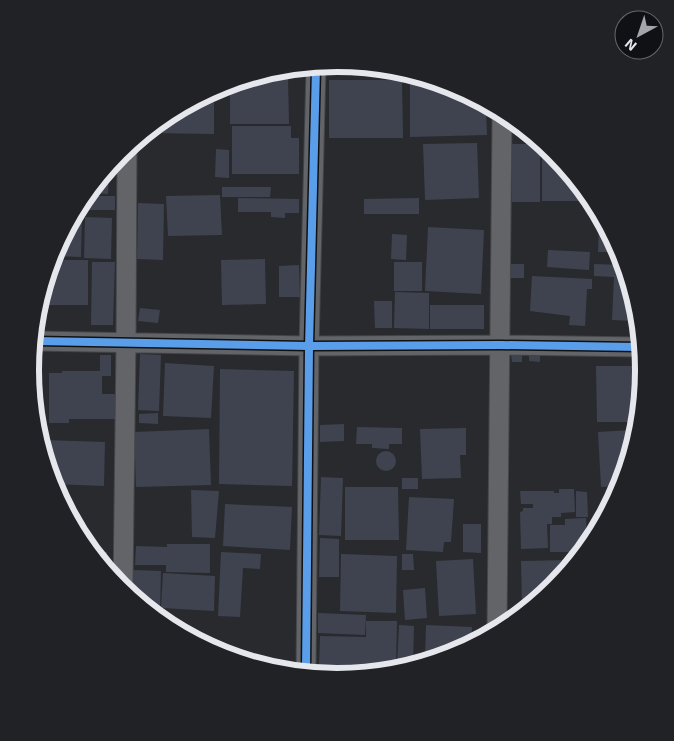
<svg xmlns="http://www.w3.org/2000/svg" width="674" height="741" viewBox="0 0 674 741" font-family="'Exo 2',sans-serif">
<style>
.building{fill:#3f434f}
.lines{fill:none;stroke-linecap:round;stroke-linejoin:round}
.street-casing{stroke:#434549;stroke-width:21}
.street{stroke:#626467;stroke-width:19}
.cycleway-casing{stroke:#101115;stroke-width:11}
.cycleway{stroke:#5a9eea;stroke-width:8}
.rim{fill:none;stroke:#e5e7ed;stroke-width:6}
</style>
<rect width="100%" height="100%" fill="#282a2d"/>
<path class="building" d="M337,64L383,73V74L330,75V65Z
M273,76H288L289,124H230V85Z
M410,78L428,82V84H438L455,87L486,108L487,135L410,137Z
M329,80H402L403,138H329Z
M214,91V134L150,133L167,122Z
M512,125L523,133L512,132Z
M232,126H291V138H299V174H232Z
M477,143L479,198L425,200L423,144Z
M512,144H540V202H512Z
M542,146L554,154L581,194V201H542Z
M216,149L229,150V178L215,177Z
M109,171L108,194L93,193L107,173Z
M222,187H271L270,197H222Z
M220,195L222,235L168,236L166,196Z
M92,196H115V210H82Z
M238,198L299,199V213H285V218L271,217V212H238Z
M419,198V214H364V199Z
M138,203L164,204L163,260L137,259Z
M79,214H82L81,257L53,256Z
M85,217L112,218L111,259L84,258Z
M599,220V221L620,252H598Z
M428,227L484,230L481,294L425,291Z
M392,234L407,235L406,260L391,259Z
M548,250L590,252L589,270L547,267Z
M265,259L266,304L222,305L221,260Z
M52,260H88V305H43Z
M92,262H115L113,325H91Z
M394,262H422V291H394Z
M510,264H524V278H510Z
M594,264L623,265L625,277H620L626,278L634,321L612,320L614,277L594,276Z
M299,265L300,297H279V266Z
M532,276L592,279V289H587L585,326L569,325L570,316L530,311Z
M395,292L429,293V329L394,328Z
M374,301H392V328H375Z
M430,305H484V329H430Z
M140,308L160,310L158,323L138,321Z
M522,352V362H512L511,353Z
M529,352H540V362L529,361Z
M140,354L161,355L159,411L138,410Z
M100,355H111V376H102V394H115V419H69V423H49V373H62V371H100Z
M165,363L214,366L211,418L163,416Z
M596,366H643L644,371L634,422H597Z
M220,369L294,371L292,486L219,484Z
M158,413V424L139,423V414Z
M344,424V441L320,442V425Z
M357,427L402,428V444H389V449L372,448V444H356Z
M466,428V455H460L461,478L422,479L420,429Z
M209,429L211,485L136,487L134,432Z
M632,430L621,486L601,487L598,432Z
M44,440L105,442L104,486L53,484Z
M376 461a10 10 0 1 1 20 0a10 10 0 1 1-20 0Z
M321,477L343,478L341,536L319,535Z
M402,478H418V489H402Z
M345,487H398L399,540H345Z
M559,489H574L575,512L561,513V517H552V524H547L548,548L521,549L520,512L523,511V508H533V504H521L520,491H554V493H559Z
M191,490L219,491L215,538L192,537Z
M576,491L587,492L588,517H576Z
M409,497L454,499L451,542H444L443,552L406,550Z
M225,504L292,507L290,550L223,546Z
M586,518L587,539L578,552H550V525H565V519Z
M463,524H481V553L463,552Z
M320,538L339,539V577H319Z
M167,544H210V573L166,572V565H135L136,546L167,547Z
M96,552H107V568L103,562Z
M221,552L261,554L260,569L243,568L240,617L218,616Z
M341,554L397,556L396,613L340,611Z
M402,554H413L414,570H402Z
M473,559L476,614L439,616L436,561Z
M569,560V565L554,588L522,609L521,561Z
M133,570L161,571L160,613L132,595Z
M163,573L215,576L214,611L161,608Z
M425,588L427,618L405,620L403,590Z
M318,613L366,615L365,635L318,633Z
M366,621H397L396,666L388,667L319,666L320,636L366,637Z
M399,625L414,626L413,662L397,665Z
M426,625L472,627L471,643L454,654L425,660Z
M366,671L337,677L320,674V672Z"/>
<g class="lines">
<g class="street-casing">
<path id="street" d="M316,68L309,346L501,345L639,347
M36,341L309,346L306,671
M123,589L126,342L127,149
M497,626L502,119"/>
</g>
<use href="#street" class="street"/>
<g class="cycleway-casing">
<path id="cycleway" d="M316,68L309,346L501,345L639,347
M36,341L309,346L306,671"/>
</g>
<use href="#cycleway" class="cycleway"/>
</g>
<path d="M0 0H674V741H0ZM39 370a298 298 0 1 1 596 0a298 298 0 1 1-596 0Z" fill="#212226" fill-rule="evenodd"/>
<path class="rim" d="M39 370a298 298 0 1 1 596 0a298 298 0 1 1-596 0Z"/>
<g transform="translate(639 35) rotate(220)"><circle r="24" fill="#101115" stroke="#65676b"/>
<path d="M0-4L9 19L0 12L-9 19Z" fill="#a3a5aa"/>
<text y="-8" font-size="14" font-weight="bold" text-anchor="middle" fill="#e5e7ed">N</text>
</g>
</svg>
